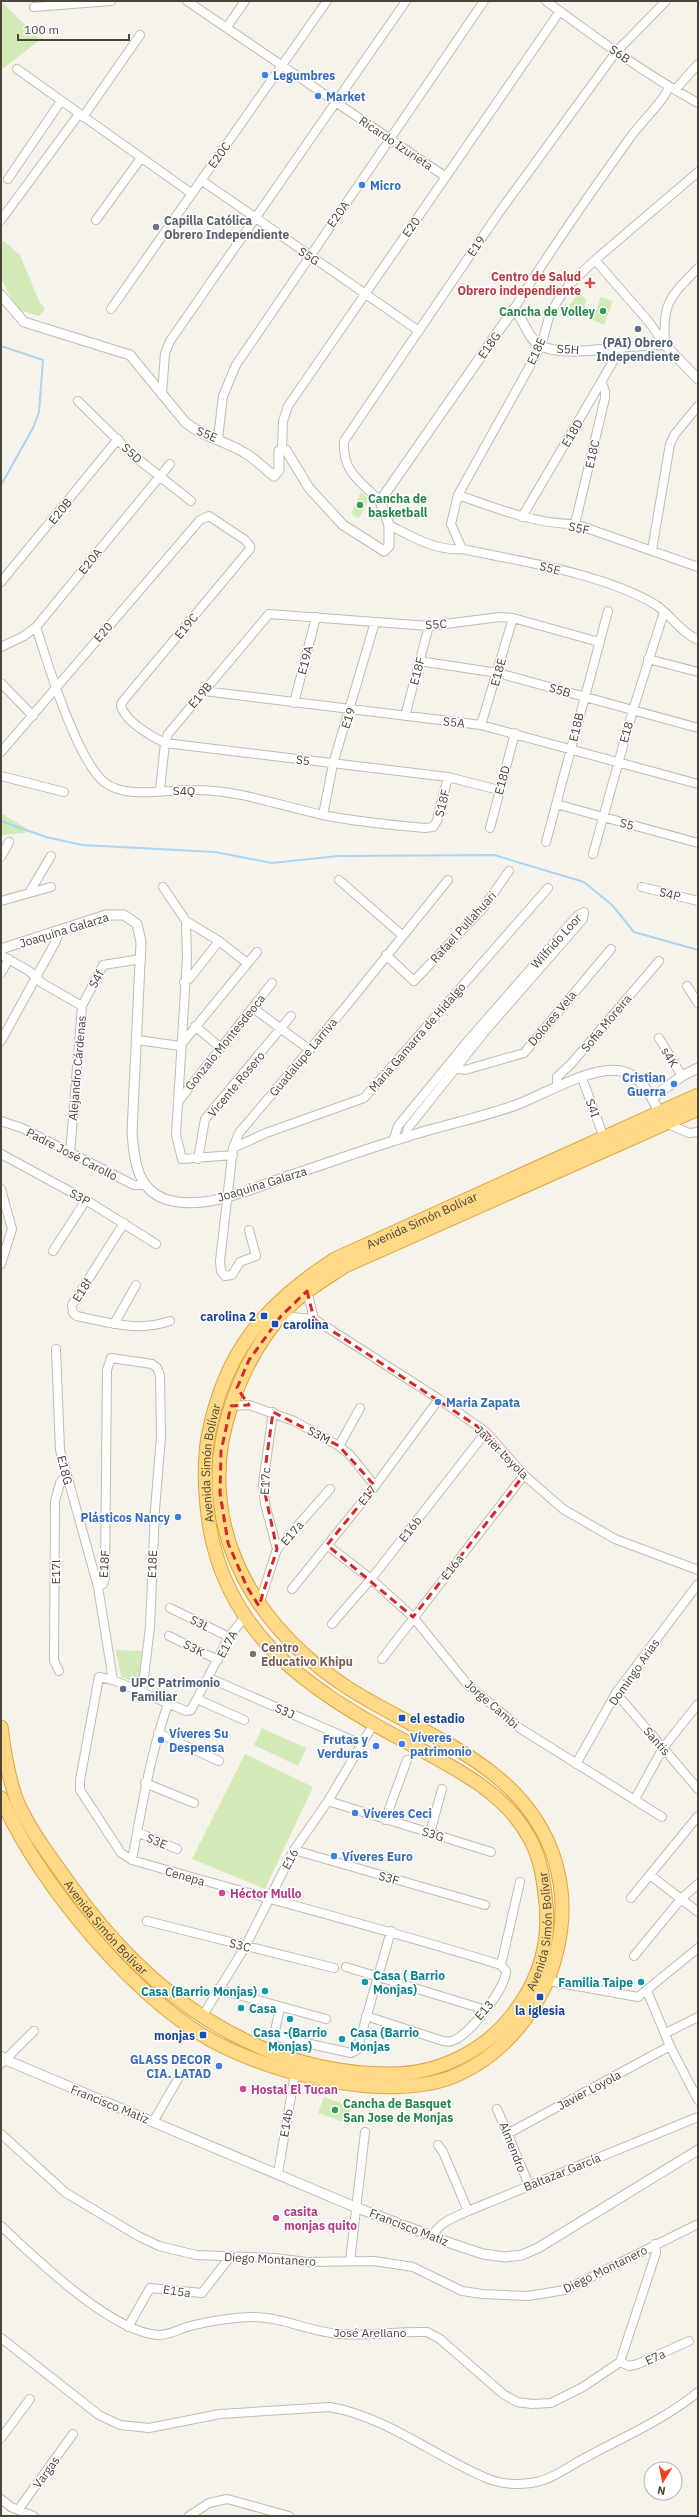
<svg xmlns="http://www.w3.org/2000/svg" width="699" height="2517" viewBox="0 0 699 2517" font-family="'IBM Plex Sans',sans-serif">
<style>
.green{fill:#d2eab5}
.lines{fill:none;stroke-linecap:round;stroke-linejoin:round}
.stream{stroke:#a9d4f2;stroke-width:2}
.minor-casing{stroke:#c2bbae;stroke-width:10}
.tertiary-casing{stroke:#c2bbae;stroke-width:11}
.trunk-casing{stroke:#e0a43c;stroke-width:15}
.minor{stroke:#fff;stroke-width:8}
.tertiary{stroke:#fff;stroke-width:9}
.trunk{stroke:#ffd985;stroke-width:13}
.marked{fill:none;stroke:#d62828;stroke-width:3;stroke-dasharray:8 5;stroke-linejoin:round}
.shop-dot{fill:#3f7fe0;stroke:#fff;stroke-width:1.5}
.worship-dot{fill:#6b7280;stroke:#fff;stroke-width:1.5}
.health-dot{fill:#e0444e;stroke:#fff;stroke-width:1.5}
.leisure-dot{fill:#2e9e5b;stroke:#fff;stroke-width:1.5}
.service-dot{fill:#5c6f8a;stroke:#fff;stroke-width:1.5}
.transit-dot{fill:#1a4fb4;stroke:#fff;stroke-width:1.5}
.education-dot{fill:#8d6e63;stroke:#fff;stroke-width:1.5}
.hotel-dot{fill:#d1479c;stroke:#fff;stroke-width:1.5}
.culture-dot{fill:#0f9aa8;stroke:#fff;stroke-width:1.5}
.labels{text-anchor:middle;dominant-baseline:central;stroke-width:3;stroke-linejoin:round;paint-order:stroke}
.street-label{font-size:12px;fill:#4b4439;stroke:#fff}
.shop-label{font-size:12px;font-weight:bold;fill:#366cbe;stroke:#fff;text-anchor:start}
.worship-label{font-size:12px;font-weight:bold;fill:#5b616d;stroke:#fff;text-anchor:start}
.health-label{font-size:12px;font-weight:bold;fill:#be3a42;stroke:#fff;text-anchor:end}
.leisure-label{font-size:12px;font-weight:bold;fill:#27864d;stroke:#fff;text-anchor:start}
.service-label{font-size:12px;font-weight:bold;fill:#4e5e75;stroke:#fff}
.transit-label{font-size:12px;font-weight:bold;fill:#164399;stroke:#fff;text-anchor:end}
.education-label{font-size:12px;font-weight:bold;fill:#785e54;stroke:#fff;text-anchor:start}
.hotel-label{font-size:12px;font-weight:bold;fill:#b23c85;stroke:#fff;text-anchor:start}
.culture-label{font-size:12px;font-weight:bold;fill:#0d838f;stroke:#fff;text-anchor:start}
</style>
<rect width="100%" height="100%" fill="#f6f3ec"/>
<path class="green" d="M1,1L40,40L1,70Z
M1,239L20,255L39,301L45,309L39,316L18,310L1,279Z
M579,293L587,300L584,305L587,308L582,314L579,311L576,315L567,308Z
M601,297L613,301L604,325L592,320Z
M361,492L369,499L359,518L353,516L352,511Z
M1,814V813L32,832L1,835Z
M116,1650L142,1651L139,1683L121,1677Z
M262,1728L306,1748L298,1766L254,1745Z
M245,1754L313,1787L265,1889L192,1859Z
M324,2097L352,2107L346,2123L318,2113Z"/>
<g class="lines">
<path class="stream" d="M1,346L43,360L39,412L33,428L1,485
M1,821L46,837L82,845L215,852L272,863L338,856L494,855L584,882L612,905L634,932L698,950"/>
<g class="minor-casing">
<path id="minor" d="M187,1L446,177
M546,1C595,37 645,74 698,103
M34,7L111,1
M227,27L245,1
M17,69L191,193
M675,90L698,64
M83,117L140,35
M8,179L61,101
M201,180L419,331
M1,220L79,114
M96,220L141,158
M595,260L649,322L665,345
M111,309L327,1
M514,309C551,249 591,192 632,135C639,125 669,95 668,87
M665,344C662,302 670,297 698,268
M162,394L165,353L170,341L406,1
M78,401L134,456L191,501
M218,438L223,396L236,365L484,1
M282,449L283,421L288,406L560,11
M458,495C496,508 534,524 575,524L698,567
M380,501C360,481 342,472 344,441L498,214L616,52L666,1
M522,517L621,348
M575,524L605,398V391L602,384
M389,525C413,537 435,551 462,549C519,561 606,574 656,605C671,615 680,632 698,640
M462,549L451,524L458,495L541,346L549,317L558,300L569,285L595,260L698,172
M652,550L670,444L675,434L698,406
M1,582L118,439
M36,627C48,664 76,758 104,782C126,800 168,789 195,790C239,790 281,806 323,815C357,822 391,825 425,828L433,827L437,821L448,777
M1,647L24,636L36,627L170,464
M648,659L698,672
M419,661L498,673L698,728
M1,683L33,716
M204,691L481,725L698,784
M294,703L316,617
M405,716L429,626
M481,725L513,618
M1,752L200,520L209,516L245,540L250,546V549L123,701L121,705C123,720 152,737 165,743L448,777L499,790
M1,776L64,792
M160,790L165,743L168,734L269,614L429,626L500,617L513,618L599,642
M556,804L698,843
M323,815L333,764L375,622
M490,828L515,733
M546,842L608,611
M593,854L633,710L664,612
M1,857L9,842
M339,880L402,935
M163,887L186,921L219,941L247,963
M642,887L698,901
M29,893L51,856
M1,901L51,887
M186,921L187,959L176,1135L182,1159L233,1155
M1,955L29,971L42,983L82,1006
M386,955L414,981L483,908L509,871
M1,973L9,959
M184,982L190,978L219,941
M687,986L698,1003
M253,1008L310,1050
M195,1026L221,1048
M659,1038L682,1076
M137,1040L180,1046
M1,1041L56,941L59,931
M180,1046L257,952
M456,1068L465,1070L524,1053L611,949
M582,1078L604,1138
M557,1086V1077L571,1064L659,961
M178,1102L272,983
M1,1121L22,1128L134,1185H144
M665,1123L689,1133L698,1132
M393,1141L398,1126L466,1043L577,916L584,912L583,919L487,1029L408,1128L406,1137
M233,1148L266,1133L364,1098L548,888
M1,1154L86,1200L156,1244
M70,1154L82,1006L103,965L141,959
M198,1159L205,1119L291,1016
M1,1189L12,1229L1,1264
M124,1223L72,1305L73,1313L77,1316C109,1323 138,1332 170,1321
M249,1230L256,1256L240,1262L232,1275L225,1276L221,1271L220,1261L233,1148L239,1133L343,1010L448,880
M53,1251L86,1200
M307,1291L314,1319
M281,1316L314,1319L439,1399L486,1432L524,1475L563,1509L615,1539L698,1570
M114,1324L136,1285
M56,1349L60,1450L98,1587
M231,1406L249,1405L294,1421L339,1446L350,1455L375,1486
M273,1412L263,1484L265,1504L277,1549
M339,1446L360,1408
M327,1545L371,1579L413,1617L468,1685L521,1729L662,1817
M292,1589L375,1486L439,1399
M259,1605L277,1549L330,1489
M170,1608L229,1637
M244,1618L229,1637L191,1710L186,1711L113,1680L99,1677L80,1780V1790L121,1853L132,1860C255,1896 379,1927 501,1965L506,1971C506,1988 469,2036 452,2041C450,2042 445,2041 443,2041L366,2016
M332,1624L371,1579L486,1432
M169,1636L218,1660
M382,1659L524,1475
M59,1671L54,1661L55,1501L60,1483L66,1475
M209,1678L361,1744
M113,1680L98,1587L103,1584L105,1578L107,1370L111,1358L152,1364L157,1368L160,1375L161,1436L155,1510L150,1627L142,1693
M616,1693L698,1789
M197,1699L244,1720
M158,1733L219,1761
M576,1764L616,1693L698,1584
M145,1783L194,1803
M635,1799L663,1748L698,1704
M328,1801L491,1852
M385,1820L407,1760
M137,1832L177,1849
M430,1833L442,1789
M294,1850L485,1905
M132,1860C142,1807 150,1755 168,1704
M650,1875L698,1912
M631,1898L698,1816
M147,1921L334,1968
M634,1956L681,1899L698,1884
M501,1965L520,1882
M346,1967L486,2010
M549,1981L638,1997L698,1948
M217,1989L326,2019
M647,1991L670,2046L698,2100
M202,2017L245,1947L294,1850L328,1801L373,1725
M666,2033L698,2017
M274,2036L280,2007
M270,2052L274,2036L351,2053L357,2050L391,1931
M1,2064L34,2031
M497,2109L529,2185
M153,2122L178,2079
M509,2133L670,2046
M1,2134L66,2193L138,2236L159,2246L196,2255L275,2258L307,2262L374,2261L413,2267L462,2291L482,2294L528,2296L565,2290L698,2224
M438,2145L443,2152L468,2211
M278,2173L295,2073
M1,2226C35,2258 111,2332 158,2335C170,2335 177,2330 187,2327C204,2322 235,2317 253,2317C283,2317 310,2332 339,2334C368,2336 398,2331 427,2332L440,2339L503,2394L517,2402L532,2404L551,2403L583,2387L620,2362L656,2253L655,2244
M433,2235C440,2222 455,2217 468,2211L698,2117
M350,2261L365,2132
M128,2327L150,2288L202,2293L230,2257
M1,2338L99,2415L120,2425L149,2428L220,2414L330,2407C386,2417 433,2455 484,2477C501,2485 523,2486 540,2481C556,2477 569,2466 583,2459C621,2438 664,2420 698,2392
M620,2362L629,2366L638,2364L689,2341
M1,2438L30,2399
M1,2499L11,2507L33,2516
M18,2510L73,2434
M189,2516L209,2503L227,2499L289,2516"/>
</g>
<g class="tertiary-casing">
<path id="tertiary" d="M1,295L24,322L130,355L185,422C203,437 225,441 245,453C256,459 264,469 274,476L279,470V451L286,450L309,488L343,525L384,551L389,546V525L380,501L514,309C524,319 527,337 538,344C563,361 634,342 665,345L698,379
M1,949L106,915H124L137,924L141,942L132,1132C134,1160 137,1191 168,1200C207,1211 253,1188 288,1176C328,1163 366,1149 406,1137C443,1125 480,1118 516,1105C543,1095 592,1065 621,1071C641,1075 652,1097 660,1114
M652,1098L682,1076L698,1068
M1,2056L6,2060L355,2207L453,2244L483,2254L505,2257L522,2255L538,2248L698,2150"/>
</g>
<g class="trunk-casing">
<g id="trunk">
<path id="s1" d="M1,1727C4,1752 8,1777 17,1801C30,1831 52,1859 71,1886C146,1992 255,2074 390,2074C438,2074 484,2052 513,2014C538,1982 550,1944 546,1904C544,1883 541,1859 530,1839C504,1789 446,1764 399,1738C310,1690 229,1636 210,1529C205,1498 203,1468 208,1437C224,1352 264,1305 335,1259L698,1095"/>
<path d="M1,1798C38,1881 123,1984 199,2033C260,2072 391,2106 459,2074C505,2053 542,2007 555,1958C564,1926 565,1894 555,1861C526,1765 425,1737 348,1688C299,1656 259,1615 236,1561C220,1524 215,1481 222,1441C232,1390 255,1341 292,1304C307,1289 327,1278 345,1266L698,1109"/>
</g>
</g>
<use href="#minor" class="minor"/>
<use href="#tertiary" class="tertiary"/>
<use href="#trunk" class="trunk"/>
</g>
<path class="marked" d="M307,1291L314,1319L486,1432L524,1475L413,1617L327,1545L375,1486L339,1446L273,1412L263,1484L277,1549L259,1606L247,1587L228,1543L220,1493L221,1451L231,1406L249,1405L237,1388L249,1360L281,1316Z"/>
<g class="shop-dot">
<circle cx="265" cy="75" r="4"/>
<circle cx="318" cy="96" r="4"/>
<circle cx="362" cy="185" r="4"/>
<circle cx="674" cy="1084" r="4"/>
<circle cx="438" cy="1402" r="4"/>
<circle cx="178" cy="1517" r="4"/>
<circle cx="161" cy="1740" r="4"/>
<circle cx="402" cy="1744" r="4"/>
<circle cx="376" cy="1746" r="4"/>
<circle cx="355" cy="1813" r="4"/>
<circle cx="334" cy="1856" r="4"/>
<circle cx="219" cy="2066" r="4"/>
</g>
<circle class="worship-dot" cx="156" cy="227" r="4"/>
<path class="health-dot" d="M588 277h4v4h4v4h-4v4h-4v-4h-4v-4h4z"/>
<g class="leisure-dot">
<circle cx="603" cy="311" r="4"/>
<circle cx="360" cy="505" r="4"/>
<circle cx="335" cy="2110" r="4"/>
</g>
<g class="service-dot">
<circle cx="638" cy="329" r="4"/>
<circle cx="123" cy="1689" r="4"/>
</g>
<g class="transit-dot">
<rect x="260" y="1312" width="8" height="8" rx="2"/>
<rect x="271" y="1320" width="8" height="8" rx="2"/>
<rect x="398" y="1714" width="8" height="8" rx="2"/>
<rect x="536" y="1993" width="8" height="8" rx="2"/>
<rect x="199" y="2031" width="8" height="8" rx="2"/>
</g>
<circle class="education-dot" cx="253" cy="1654" r="4"/>
<g class="hotel-dot">
<circle cx="222" cy="1893" r="4"/>
<circle cx="243" cy="2089" r="4"/>
<circle cx="276" cy="2218" r="4"/>
</g>
<g class="culture-dot">
<circle cx="365" cy="1982" r="4"/>
<circle cx="641" cy="1982" r="4"/>
<circle cx="265" cy="1991" r="4"/>
<circle cx="241" cy="2008" r="4"/>
<circle cx="290" cy="2019" r="4"/>
<circle cx="342" cy="2039" r="4"/>
</g>
<g class="labels">
<g class="street-label">
<text transform="translate(620 54) rotate(34)">S6B</text>
<text transform="translate(396 143) rotate(34)">Ricardo Izurieta</text>
<text transform="translate(219 155) rotate(-54)">E20C</text>
<text transform="translate(338 214) rotate(-55)">E20A</text>
<text transform="translate(411 227) rotate(-55)">E20</text>
<text transform="translate(476 246) rotate(-56)">E19</text>
<text transform="translate(309 256) rotate(34)">S5G</text>
<text transform="translate(489 345) rotate(-55)">E18G</text>
<text transform="translate(568 349) rotate(3)">S5H</text>
<text transform="translate(536 351) rotate(-66)">E18E</text>
<text transform="translate(572 433) rotate(-59)">E18D</text>
<text transform="translate(207 434) rotate(23)">S5E</text>
<text transform="translate(132 453) rotate(43)">S5D</text>
<text transform="translate(592 454) rotate(-77)">E18C</text>
<text transform="translate(60 511) rotate(-51)">E20B</text>
<text transform="translate(579 528) rotate(12)">S5F</text>
<text transform="translate(90 561) rotate(-51)">E20A</text>
<text transform="translate(550 568) rotate(14)">S5E</text>
<text transform="translate(436 624) rotate(-4)">S5C</text>
<text transform="translate(186 626) rotate(-50)">E19C</text>
<text transform="translate(103 632) rotate(-49)">E20</text>
<text transform="translate(305 660) rotate(-75)">E19A</text>
<text transform="translate(417 671) rotate(-75)">E18F</text>
<text transform="translate(498 672) rotate(-74)">E18E</text>
<text transform="translate(560 690) rotate(16)">S5B</text>
<text transform="translate(200 695) rotate(-49)">E19B</text>
<text transform="translate(348 718) rotate(-72)">E19</text>
<text transform="translate(454 722) rotate(7)">S5A</text>
<text transform="translate(576 727) rotate(-77)">E18B</text>
<text transform="translate(626 732) rotate(-74)">E18</text>
<text transform="translate(303 760) rotate(7)">S5</text>
<text transform="translate(502 780) rotate(-75)">E18D</text>
<text x="184" y="790">S4Q</text>
<text transform="translate(442 803) rotate(-76)">S18F</text>
<text transform="translate(627 824) rotate(15)">S5</text>
<text transform="translate(670 894) rotate(14)">S4P</text>
<text transform="translate(463 927) rotate(-48)">Rafael Pullahuari</text>
<text transform="translate(64 930) rotate(-17)">Joaquina Galarza</text>
<text transform="translate(556 941) rotate(-48)">Wilfrido Loor</text>
<text transform="translate(96 979) rotate(-62)">S4f</text>
<text transform="translate(552 1018) rotate(-50)">Dolores Vela</text>
<text transform="translate(606 1023) rotate(-50)">Sofia Moreira</text>
<text transform="translate(417 1037) rotate(-49)">Maria Gamarra de Hidalgo</text>
<text transform="translate(225 1042) rotate(-51)">Gonzalo Montesdeoca</text>
<text transform="translate(303 1057) rotate(-50)">Guadalupe Larriva</text>
<text transform="translate(670 1057) rotate(59)">s4K</text>
<text transform="translate(77 1068) rotate(-85)">Alejandro Cárdenas</text>
<text transform="translate(236 1084) rotate(-50)">Vicente Rosero</text>
<text transform="translate(593 1108) rotate(70)">S4I</text>
<text transform="translate(72 1154) rotate(27)">Padre José Carollo</text>
<text transform="translate(262 1184) rotate(-17)">Joaquina Galarza</text>
<text transform="translate(80 1197) rotate(29)">S3P</text>
<text stroke="none"><textPath href="#s1" startOffset="1763">Avenida Simón Bolívar</textPath></text>
<text transform="translate(82 1290) rotate(-58)">E18f</text>
<text transform="translate(319 1435) rotate(29)">S3M</text>
<text transform="translate(502 1452) rotate(45)">Javier Loyola</text>
<text stroke="none"><textPath href="#s1" startOffset="1416">Avenida Simón Bolívar</textPath></text>
<text transform="translate(65 1470) rotate(76)">E18G</text>
<text transform="translate(265 1481) rotate(-87)">E17c</text>
<text transform="translate(367 1495) rotate(-52)">E17</text>
<text transform="translate(410 1529) rotate(-52)">E16b</text>
<text transform="translate(292 1533) rotate(-49)">E17a</text>
<text transform="translate(104 1564) rotate(-86)">E18F</text>
<text transform="translate(152 1564) rotate(-88)">E18E</text>
<text transform="translate(452 1567) rotate(-52)">E16a</text>
<text transform="translate(55 1572) rotate(-90)">E17l</text>
<text transform="translate(200 1623) rotate(27)">S3L</text>
<text transform="translate(227 1644) rotate(-61)">E17A</text>
<text transform="translate(194 1648) rotate(27)">S3K</text>
<text transform="translate(634 1672) rotate(-55)">Domingo Arias</text>
<text transform="translate(492 1704) rotate(41)">Jorge Cambi</text>
<text transform="translate(285 1711) rotate(24)">S3J</text>
<text transform="translate(657 1741) rotate(49)">Santis</text>
<text transform="translate(433 1834) rotate(17)">S3G</text>
<text transform="translate(157 1841) rotate(23)">S3E</text>
<text transform="translate(290 1859) rotate(-62)">E16</text>
<text transform="translate(185 1876) rotate(16)">Cenepa</text>
<text transform="translate(389 1878) rotate(16)">S3F</text>
<text stroke="none"><textPath href="#s1" startOffset="231">Avenida Simón Bolívar</textPath></text>
<text stroke="none"><textPath href="#s1" startOffset="793">Avenida Simón Bolívar</textPath></text>
<text transform="translate(240 1945) rotate(14)">S3C</text>
<text transform="translate(484 2010) rotate(-49)">E13</text>
<text transform="translate(589 2090) rotate(-28)">Javier Loyola</text>
<text transform="translate(110 2104) rotate(22)">Francisco Matiz</text>
<text transform="translate(286 2123) rotate(-80)">E14b</text>
<text transform="translate(513 2147) rotate(68)">Almendro</text>
<text transform="translate(562 2172) rotate(-22)">Baltazar García</text>
<text transform="translate(409 2227) rotate(21)">Francisco Matiz</text>
<text transform="translate(270 2259) rotate(3)">Diego Montanero</text>
<text transform="translate(605 2269) rotate(-26)">Diego Montanero</text>
<text transform="translate(177 2291) rotate(9)">E15a</text>
<text x="370" y="2332">José Arellano</text>
<text transform="translate(655 2357) rotate(-24)">E7a</text>
<text transform="translate(46 2472) rotate(-54)">Vargas</text>
</g>
<g class="shop-label">
<text x="273" y="75">Legumbres</text>
<text x="326" y="96">Market</text>
<text x="370" y="185">Micro</text>
<text x="666" y="1077" text-anchor="end">Cristian<tspan x="666" dy="14">Guerra</tspan></text>
<text x="446" y="1402">Maria Zapata</text>
<text x="170" y="1517" text-anchor="end">Plásticos Nancy</text>
<text x="169" y="1733">Víveres Su<tspan x="169" dy="14">Despensa</tspan></text>
<text x="410" y="1737">Víveres<tspan x="410" dy="14">patrimonio</tspan></text>
<text x="368" y="1739" text-anchor="end">Frutas y<tspan x="368" dy="14">Verduras</tspan></text>
<text x="363" y="1813">Víveres Ceci</text>
<text x="342" y="1856">Víveres Euro</text>
<text x="211" y="2059" text-anchor="end">GLASS DECOR<tspan x="211" dy="14">CIA. LATAD</tspan></text>
</g>
<g class="worship-label">
<text x="164" y="220">Capilla Católica<tspan x="164" dy="14">Obrero Independiente</tspan></text>
</g>
<g class="health-label">
<text x="581" y="276">Centro de Salud<tspan x="581" dy="14">Obrero independiente</tspan></text>
</g>
<g class="leisure-label">
<text x="595" y="311" text-anchor="end">Cancha de Volley</text>
<text x="368" y="498">Cancha de<tspan x="368" dy="14">basketball</tspan></text>
<text x="343" y="2103">Cancha de Basquet<tspan x="343" dy="14">San Jose de Monjas</tspan></text>
</g>
<g class="service-label">
<text x="638" y="342">(PAI) Obrero<tspan x="638" dy="14">Independiente</tspan></text>
<text x="131" y="1682" text-anchor="start">UPC Patrimonio<tspan x="131" dy="14">Familiar</tspan></text>
</g>
<g class="transit-label">
<text x="256" y="1316">carolina 2</text>
<text x="283" y="1324" text-anchor="start">carolina</text>
<text x="410" y="1718" text-anchor="start">el estadio</text>
<text x="540" y="2010" text-anchor="middle">la iglesia</text>
<text x="195" y="2035">monjas</text>
</g>
<g class="education-label">
<text x="261" y="1647">Centro<tspan x="261" dy="14">Educativo Khipu</tspan></text>
</g>
<g class="hotel-label">
<text x="230" y="1893">Héctor Mullo</text>
<text x="251" y="2089">Hostal El Tucan</text>
<text x="284" y="2211">casita<tspan x="284" dy="14">monjas quito</tspan></text>
</g>
<g class="culture-label">
<text x="373" y="1975">Casa ( Barrio<tspan x="373" dy="14">Monjas)</tspan></text>
<text x="633" y="1982" text-anchor="end">Familia Taipe</text>
<text x="257" y="1991" text-anchor="end">Casa (Barrio Monjas)</text>
<text x="249" y="2008">Casa</text>
<text x="290" y="2032" text-anchor="middle">Casa -(Barrio<tspan x="290" dy="14">Monjas)</tspan></text>
<text x="350" y="2032">Casa (Barrio<tspan x="350" dy="14">Monjas</tspan></text>
</g>
</g>
<rect width="699" height="2517" fill="none" stroke="#4b4439" stroke-width="4"/>
<g transform="translate(663 2481) rotate(190)"><circle r="19" fill="#ffffff" stroke="#b7b4b0"/>
<path d="M0-3L7 15L0 10L-7 15Z" fill="#fc3f1d"/>
<text y="-6" font-size="11" font-weight="bold" text-anchor="middle" fill="#4b4439">N</text>
</g>
<path d="M18 34v6h111v-6" fill="none" stroke="#4b4439" stroke-width="2"/>
<text x="24" y="34" font-size="12" fill="#4b4439" stroke="#ffffff" stroke-width="3" paint-order="stroke">100 m</text>
</svg>
